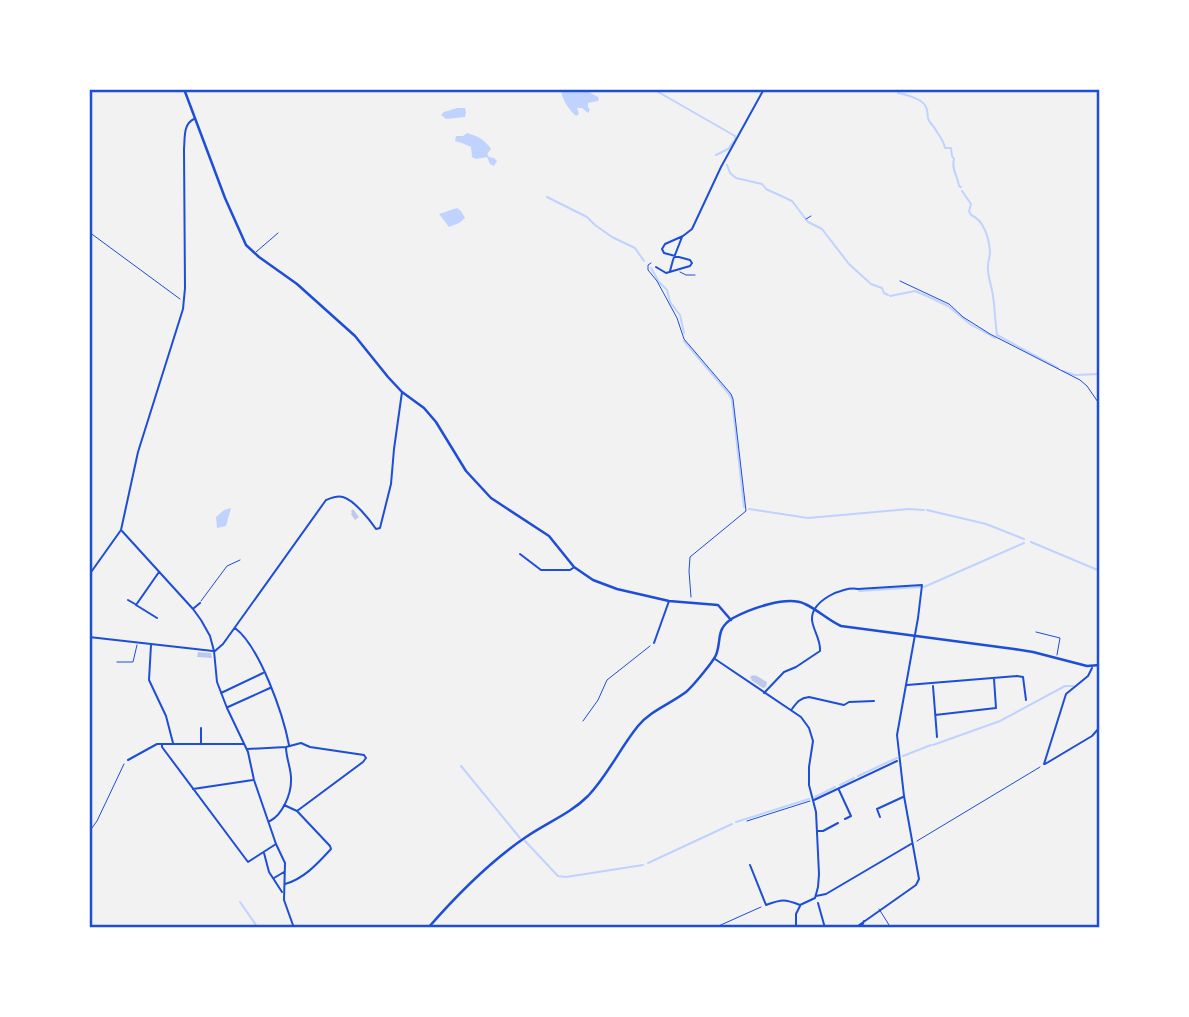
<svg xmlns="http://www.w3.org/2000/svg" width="1189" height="1017" viewBox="0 0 1189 1017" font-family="Roboto,sans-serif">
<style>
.water{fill:#bfd3fe}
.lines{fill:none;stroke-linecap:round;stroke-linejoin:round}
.stream{stroke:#bfd3fe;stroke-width:2}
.building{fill:#bdc9ec}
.path{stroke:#1d4ed8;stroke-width:1}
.service{stroke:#1d4ed8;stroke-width:1}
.minor{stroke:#1d4ed8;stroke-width:2}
.tertiary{stroke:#1d4ed8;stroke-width:2}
.secondary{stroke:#1d4ed8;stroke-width:2.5}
.neatline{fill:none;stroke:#1d4ed8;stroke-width:2.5}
</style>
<rect width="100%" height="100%" fill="#f2f2f2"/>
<path class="water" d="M561,89H583L598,97L599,99L598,101L588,103V107L590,110L588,113L582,108H577L579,114L576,116C569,110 561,98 561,89Z
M457,108H465L466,112L465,117L446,119L441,115L444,112Z
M467,133C478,136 485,140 491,149L487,154L489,157L494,158L497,161L494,166L490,164L487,157L476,159L472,157L471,147L462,143L455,141L456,136H463Z
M457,208L461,211L465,218L459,223L449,227L439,214Z
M231,508L226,526L217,528L216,517L224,510Z"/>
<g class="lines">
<path class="stream" d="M653,89L735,136V139
M898,89V93C905,94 921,99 925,105C931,114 923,116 934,127C938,135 943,138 945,148H951L952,156L954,159C951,170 958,176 959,186L961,187
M716,155L728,149L734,141
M727,165L730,173L736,178L762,184L766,189L792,201L808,222L822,229L849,264L871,284L882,288L884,293L888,295
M962,191L971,204L969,211L971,215C984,220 989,238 990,252C990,258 987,263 988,269C988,278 992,287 993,296C995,309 995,322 997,335L1058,368
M547,197L587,217L595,225L612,237L635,248L644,261
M651,268L659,282L667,290L670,302L680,315L684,333
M890,296L915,291L927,296L948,306L970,324L995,338
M684,341L729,394L732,400L744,507
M1063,371L1075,375L1100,374
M749,509L808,518L909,509L924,510
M927,510L986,524L1024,539
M1031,542L1100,571
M924,587L1024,543
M859,591L920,587
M933,745L1000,721L1065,686H1073
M903,756L931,745
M461,766L520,838
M858,776L897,758
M840,785L854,778
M815,797L835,787
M736,822L809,799
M525,841L558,876L566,877L643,865
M648,863L732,824
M240,902L258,928"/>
</g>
<path class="building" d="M353,509L359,517L355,520L351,514L352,513L351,511Z
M198,652L211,653L212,658L197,657Z
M752,675L754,676L755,675L767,682L766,687L763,688L751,680L752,679L750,678Z"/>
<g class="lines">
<path class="path" d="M806,219L811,216
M89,232L180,299
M651,263L648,265V270L657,281L677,318L684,339L731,394L733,399L746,511L690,557L689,571L691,597
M900,281L949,304L963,317L990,334L1080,380L1087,386L1100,405
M583,721L598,700L607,680L650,646
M89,832L97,821L124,764
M917,841L1040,767
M714,928L761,907"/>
<path class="service" d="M256,252L278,233
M680,272L686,275H695
M201,601L227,566L240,560
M1036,632L1060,638L1057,655
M117,662H133L137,645
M747,821L810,801
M879,909L891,928"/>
<path class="minor" d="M656,267L666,273L690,266L692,263L690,260L664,253L662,249L665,244L683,236L692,229L721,167L764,89
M670,271L673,260L682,237
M122,531L193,609L201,620L210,636L214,651L217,682L227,708L248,752L254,780L276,844L285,863L284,900L294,928
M520,554L541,570H570L573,568
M128,600L135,604
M194,608L200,603
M157,618L136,605L159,572
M235,628C260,647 283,714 289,745
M89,637L213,651
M654,643L669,601
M151,645L149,680L166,716L173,743
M215,651L223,644L326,500C331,498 337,495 343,497C354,500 370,520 376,529L380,528L391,484L394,449L402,392
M715,659L801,717L809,728L813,741L809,767V785L816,812L819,874L818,887L815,898L800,905C785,899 782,899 766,905L750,865
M907,685L1017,676L1023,677L1026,700
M933,686L937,737
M221,693L263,673
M764,693L784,672L796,667L820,651C821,640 813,630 812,620C811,601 842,586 858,589L922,585L918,618L897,735L904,796L919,879L916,885L855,928
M228,707L270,688
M792,709C797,702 800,698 809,697L844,705L849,702L874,701
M935,715L996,708L994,679
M201,743V728
M162,744V747L248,862L276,844
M247,749L286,747L301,743L310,747L364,755L366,758L363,762L297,811
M128,760L157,744H243
M1044,764L1066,694L1088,676L1092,668
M1045,764L1092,736L1100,727
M193,789L253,780
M839,790L851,816L845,819
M814,800L897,761
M284,805L297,811L330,846L331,849C318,863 304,879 285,884
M880,817L877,809L903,797
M270,821C282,815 291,795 291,781C292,770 286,759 286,747
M817,831H823L838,823
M264,853L269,872L282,892
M274,878L284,872
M816,896L826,894L911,844
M818,903L825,928
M796,928V914L800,906
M861,928L864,921"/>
<path class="tertiary" d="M89,575L121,530L138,452L183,309L185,288L184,149C185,138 183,124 194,119"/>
<path class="secondary" d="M184,89L225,198L246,245L259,257L297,284L355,336L388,377L402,392L424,408L436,422L466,471L491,498L549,536L574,567L593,580L617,589L669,601L718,605L731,620
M428,928C455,897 492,860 526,837C546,823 570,814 588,796C608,775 620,748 638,726C650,711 670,704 686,692C692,687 713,662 716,655C722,640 715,629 733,618C750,609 787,595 805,604C818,610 828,620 841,626L1014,649L1033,652L1087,666L1100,665"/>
</g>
<rect width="1189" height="1017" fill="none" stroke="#ffffff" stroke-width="182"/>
<rect x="91" y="91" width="1007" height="835" class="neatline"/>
</svg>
